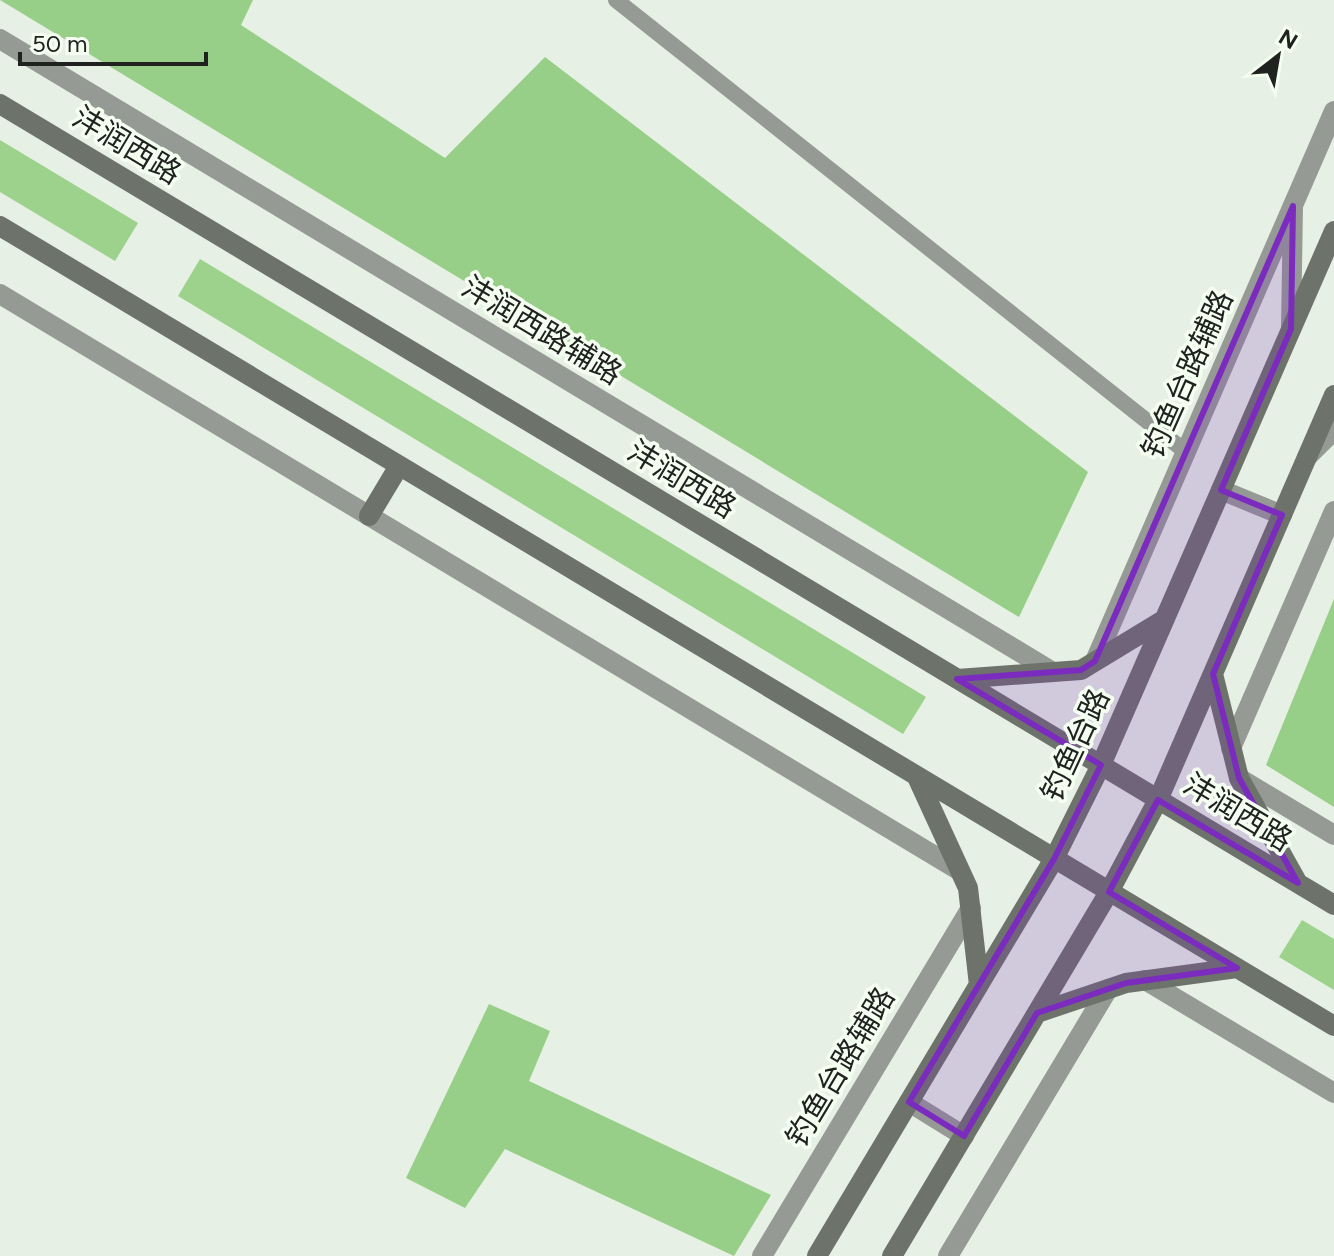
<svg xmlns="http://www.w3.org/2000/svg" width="1334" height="1256" viewBox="0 0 1334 1256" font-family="Figtree,'Noto Sans SC',sans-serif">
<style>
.green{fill:#9cd28c}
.forest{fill:#98cf88}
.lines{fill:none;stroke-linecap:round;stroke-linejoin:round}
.service{stroke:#969a95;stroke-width:16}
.minor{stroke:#969a95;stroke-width:20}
.tertiary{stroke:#969a95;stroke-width:20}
.secondary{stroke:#6d726b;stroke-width:20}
.marked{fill:#7b2cbf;fill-opacity:0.2;stroke:#7b2cbf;stroke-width:6;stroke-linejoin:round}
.labels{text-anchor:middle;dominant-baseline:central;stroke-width:7;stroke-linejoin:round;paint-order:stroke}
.street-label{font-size:30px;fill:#1f221e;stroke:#f4fef1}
</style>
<rect width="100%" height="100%" fill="#e7f0e4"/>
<path class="green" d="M0,140L138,223L115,261L0,192Z
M200,259L926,697L903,734L178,296Z
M1302,920L1334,939V990L1279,957Z"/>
<path class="forest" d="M0,0H253L241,25L445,158L545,57L1088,472L1019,617Z
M1334,599V807L1266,765Z
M489,1004L550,1031L529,1081L771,1195L734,1256L505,1149L465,1208L406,1178Z"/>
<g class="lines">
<path class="service" d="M616,0L1186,452"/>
<path class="minor" d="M0,39L1053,672
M0,294L960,871
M1095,661L1334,111
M1231,748L1334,511
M1239,778L1334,835
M1145,980L1334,1093
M762,1256L971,908
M948,1256L1108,989"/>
<path class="tertiary" d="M1291,329L1293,206
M1307,457L1334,430
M1221,490L1282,515
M909,1102L964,1136"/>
<path class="secondary" d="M0,104L1334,905
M0,226L1334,1026
M369,516L399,466
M1213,674L1239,778L1296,880
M957,679L1081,670L1165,619
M917,777L968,888L979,985
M1037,1013L1126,983L1237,968
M817,1256L1054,859L1101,765L1334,231
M892,1256L1109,892L1158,800L1334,395"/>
</g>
<path class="marked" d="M1293,206L1291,329L1221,490L1282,515L1213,674L1239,778L1298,883L1158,800L1109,892L1237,968L1126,983L1037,1013L964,1136L909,1102L1054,859L1101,765L957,679L1081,670L1095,661Z"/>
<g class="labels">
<g class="street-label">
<text transform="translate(127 145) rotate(31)">沣润西路</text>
<text transform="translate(542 330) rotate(31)">沣润西路辅路</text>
<text transform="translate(1187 374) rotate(-66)">钓鱼台路辅路</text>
<text transform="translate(682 479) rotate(31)">沣润西路</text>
<text transform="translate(1075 745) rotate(-65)">钓鱼台路</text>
<text transform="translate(1238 812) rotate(31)">沣润西路</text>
<text transform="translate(840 1067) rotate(-59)">钓鱼台路辅路</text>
</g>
</g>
<g transform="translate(1278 56) rotate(31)" stroke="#f4fef1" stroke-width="6" paint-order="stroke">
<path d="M0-6L14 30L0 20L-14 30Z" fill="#1f221e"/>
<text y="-12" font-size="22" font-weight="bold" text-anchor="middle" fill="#1f221e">N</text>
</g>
<path d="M20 52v12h186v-12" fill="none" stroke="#1f221e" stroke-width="4"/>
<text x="32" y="52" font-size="24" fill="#1f221e" stroke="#f4fef1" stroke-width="6" paint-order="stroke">50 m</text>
</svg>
